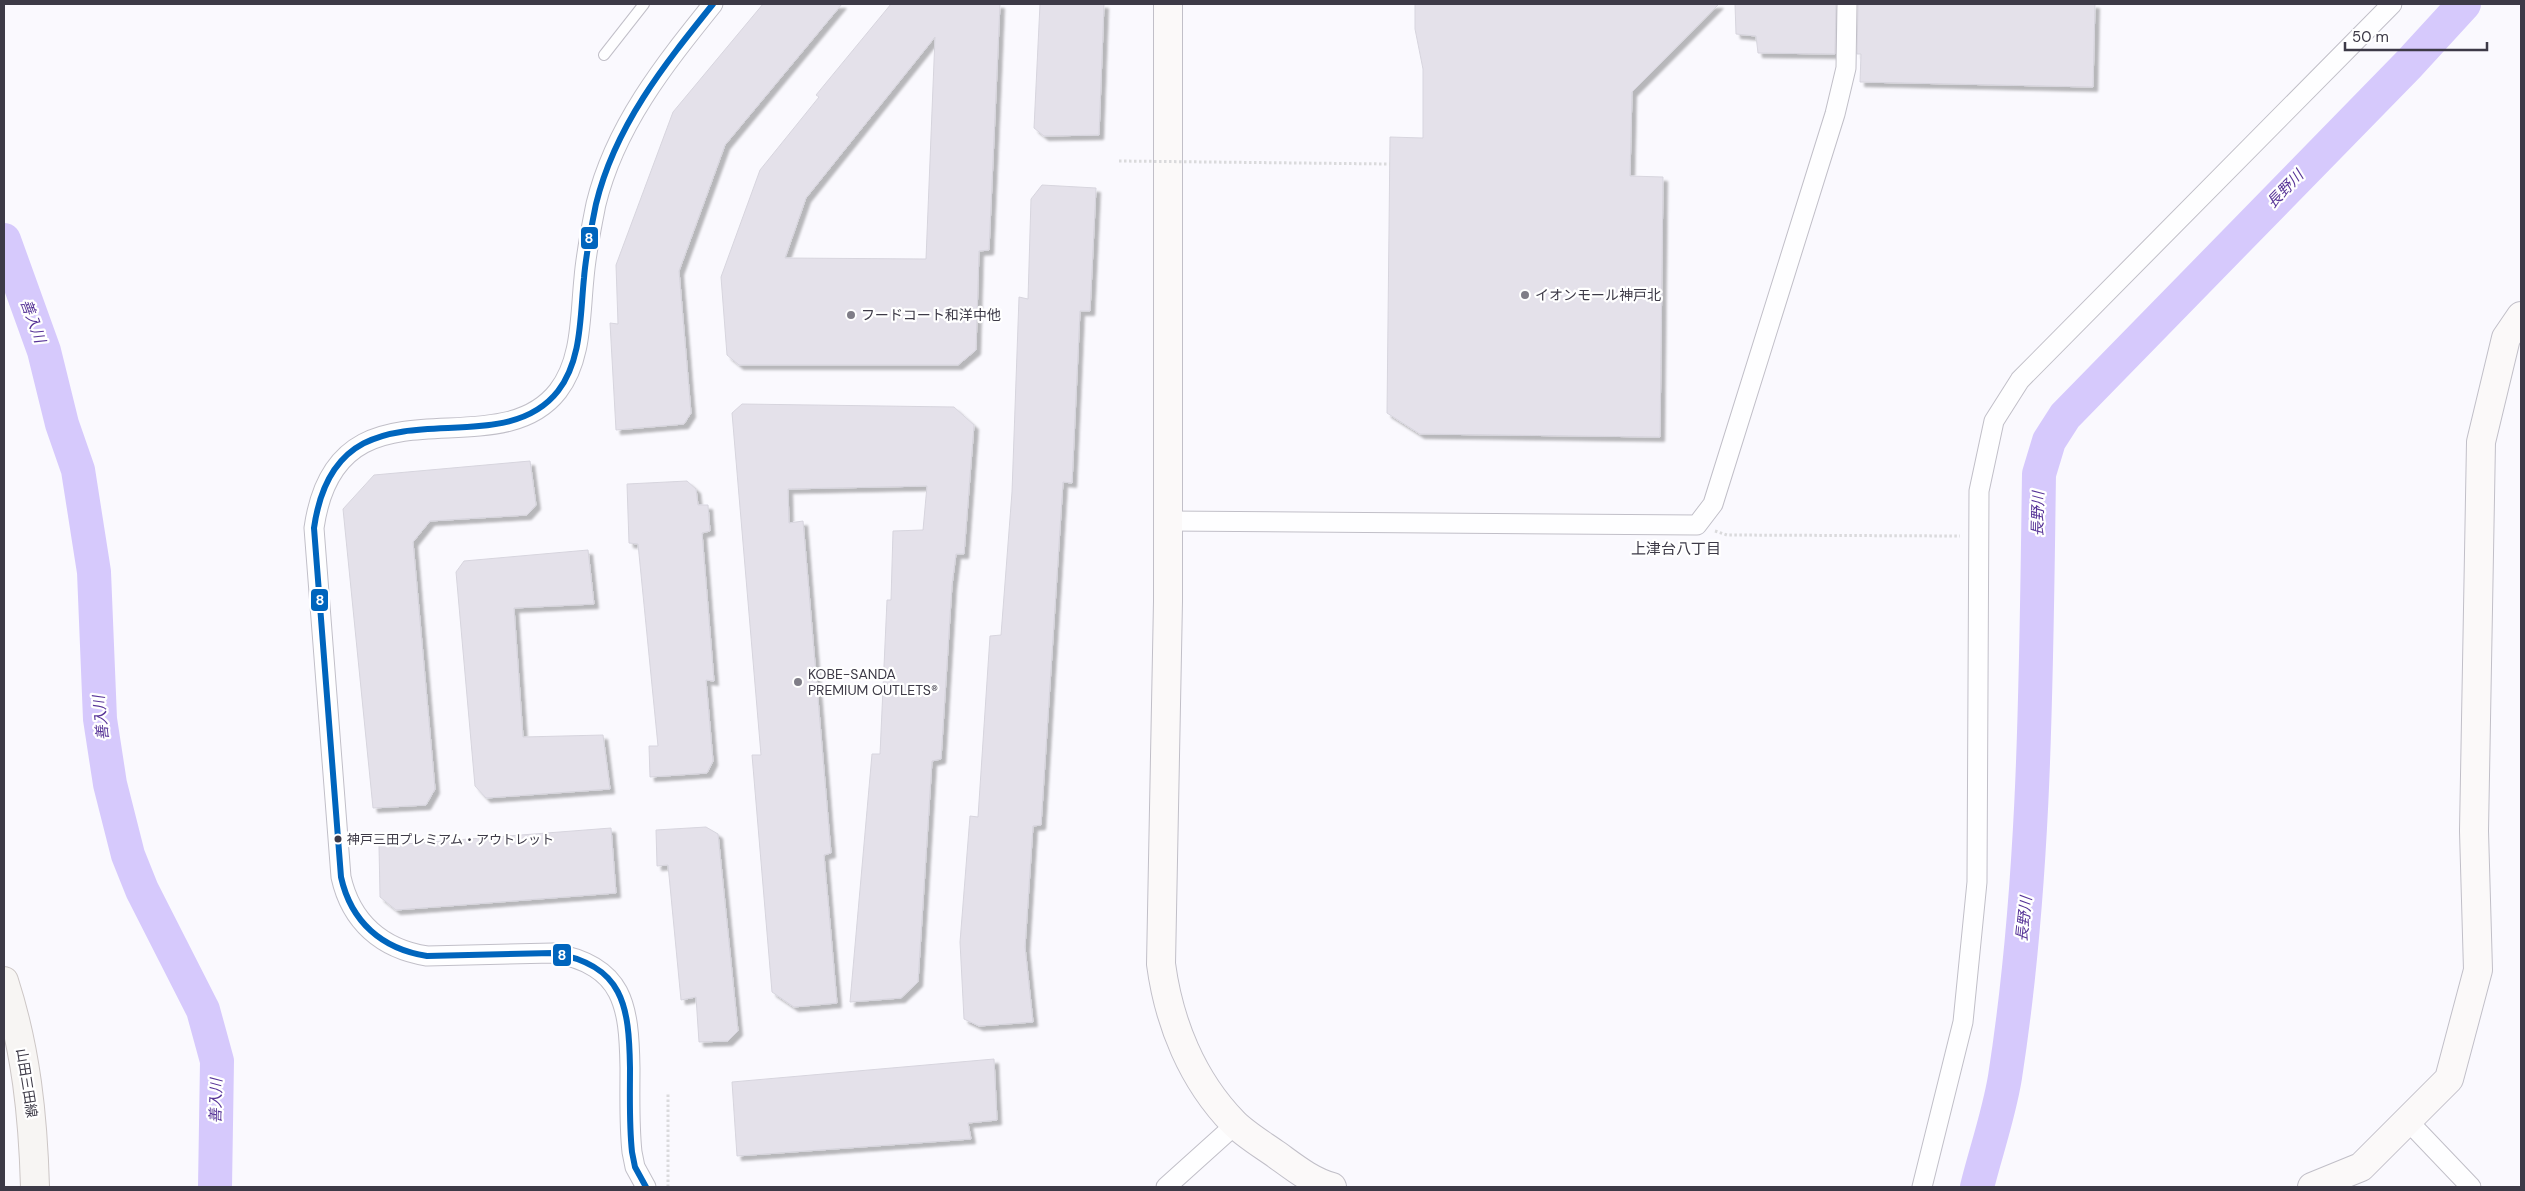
<svg xmlns="http://www.w3.org/2000/svg" width="2525" height="1191" viewBox="0 0 2525 1191" font-family="'DM Sans','Noto Sans JP',sans-serif">
<style>
.lines{fill:none;stroke-linecap:round;stroke-linejoin:round}
.river{stroke:#d6c9fc;stroke-width:34}
.building{fill:#e4e1ea;stroke:#d7d5de;fill-rule:evenodd;filter:url(#shadow)}
.lane-casing{stroke:#c1bfc8;stroke-width:12}
.street-casing{stroke:#c1bfc8;stroke-width:21}
.secondary-casing{stroke:#c1bfc8;stroke-width:30}
.primary-casing{stroke:#ccc6c5;stroke-width:30}
.path{stroke:#dadadc;stroke-width:3;stroke-dasharray:2.5 2.5;stroke-linecap:butt}
.lane{stroke:#fefeff;stroke-width:10}
.street{stroke:#fefeff;stroke-width:19}
.secondary{stroke:#fbf9f9;stroke-width:28}
.primary{stroke:#f7f5f3;stroke-width:28}
.path-bridge{stroke:#dadadc;stroke-width:3;stroke-dasharray:2.5 2.5;stroke-linecap:butt}
.bus-1-casing{stroke:#fff;stroke-width:10}
.bus-1{stroke:#0065bd;stroke-width:6}
.poi-dot{fill:#7f7d87;stroke:#fff;stroke-width:2}
.bus-dot{fill:#3d3a47;stroke:#fff;stroke-width:2}
.labels{text-anchor:middle;dominant-baseline:central;stroke-width:4.5;stroke-linejoin:round;paint-order:stroke}
.bus-label{font-size:13px;fill:#3d3a47;stroke:#fff;text-anchor:start}
.poi-label{font-size:14px;fill:#3d3a47;stroke:#fff;text-anchor:start}
.street-label{font-size:14px;fill:#3d3a47;stroke:#fff}
.water-label{font-size:15px;font-style:italic;fill:#573497;stroke:#fff}
.neighbourhood-label{font-size:15px;fill:#3d3a47;stroke:#fff}
.line-badge{stroke:#fff;stroke-width:2}
.badge-label{font-size:14px;text-anchor:middle;font-weight:bold;fill:#fff}
</style>
<defs>
<filter id="shadow"><feDropShadow dx="4.5" dy="4.5" stdDeviation="1" flood-color="#0004"/></filter>
</defs>
<rect width="100%" height="100%" fill="#faf9fe"/>
<g class="lines">
<path class="river" d="M4,240L44,351L62,424L78,470L94,572L100,719L110,784L128,855L142,890L203,1010L217,1061L215,1187
M1977,1187C1986,1151 1999,1114 2005,1077C2036,878 2036,675 2039,474L2049,441L2065,416L2409,64L2464,4"/>
</g>
<path class="building" d="M763,4H842L725,145L679,271L691,413L684,424L616,430L610,323L618,324L616,265L673,112Z
M891,4H1000L989,250L979,251L976,350L958,365H739L727,355L721,277L760,170L819,97L816,95ZM935,37L926,259L785,258L806,198Z
M1040,4H1104L1099,135L1044,136L1034,128Z
M1415,4H1719L1632,92L1630,176L1663,177L1660,437L1420,434L1387,413L1390,137L1423,138V69L1415,29Z
M1735,4H1836L1835,54L1758,53L1756,36L1736,34Z
M1858,4H2095L2093,87L1860,82L1861,54H1857Z
M1042,185L1096,188L1090,311H1080L1072,483L1063,482L1041,825L1033,826L1025,947L1033,1022L979,1026L964,1019L960,942L970,816L978,817L990,636L1001,635L1012,492L1019,297L1028,299L1031,199Z
M742,404L954,407L974,425L964,554H956L952,585L941,759L932,761L918,982L901,998L850,1002L872,754H880L887,600H891L893,531L923,530L927,486L788,489L789,523L803,521L831,853L824,855L837,1003L794,1007L772,992L752,755H761L732,413Z
M530,461L536,505L527,515L430,521L413,542L435,789L426,805L373,808L343,509L374,475Z
M687,481L696,489L698,505H708L710,531L702,533L714,681L706,680L713,761L707,773L650,777L649,746H658L638,544L629,543L627,484Z
M588,550L594,604L514,608L523,737L603,735L610,789L486,798L475,786L456,572L464,561Z
M706,827L718,834L738,1031L728,1041L699,1042L696,997L681,1000L668,865L657,866L656,830Z
M611,828L616,893L396,910L380,897L379,846Z
M994,1059L997,1120L968,1123L971,1139L737,1156L732,1082Z"/>
<g class="lines">
<g class="lane-casing">
<path id="lane" d="M604,55L644,4"/>
</g>
<g class="street-casing">
<path id="street" d="M1168,521L1697,525L1713,504L1835,114L1846,68L1847,4
M2408,1121L2471,1187
M646,1187L635,1167L632,1152C629,1124 630,1096 630,1068C629,1006 624,965 553,953L427,956C382,949 351,922 341,877L314,528C337,367 495,472 558,391C582,360 580,316 584,278C586,253 591,229 596,204C615,126 664,65 713,4
M1166,1187L1236,1124
M1922,1187L1963,1022L1977,882L1979,491L1994,421L2020,380L2392,4"/>
</g>
<g class="secondary-casing">
<path id="secondary" d="M1168,4V601L1161,964C1169,1023 1192,1080 1234,1123C1246,1135 1263,1145 1277,1155C1295,1168 1311,1181 1332,1187
M2312,1187L2361,1167L2449,1079L2478,970L2474,831L2481,442L2506,338L2521,316"/>
</g>
<g class="primary-casing">
<path id="primary" d="M4,981C26,1049 33,1116 35,1187"/>
</g>
<path class="path" d="M1715,531L1727,535L1960,536
M668,1187V1093"/>
<use href="#lane" class="lane"/>
<use href="#street" class="street"/>
<use href="#secondary" class="secondary"/>
<use href="#primary" class="primary"/>
<path class="path-bridge" d="M1119,161L1390,164"/>
<g class="bus-1-casing">
<path id="bus-1" d="M646,1187L635,1167L632,1152C629,1124 630,1096 630,1068C629,1006 624,965 553,953L427,956C382,949 351,922 341,877L314,528C337,367 495,472 558,391C582,360 580,316 584,278C586,253 591,229 596,204C615,126 664,65 713,4"/>
</g>
<use href="#bus-1" class="bus-1"/>
</g>
<g class="poi-dot">
<circle cx="1525" cy="295" r="5"/>
<circle cx="851" cy="315" r="5"/>
<circle cx="798" cy="682" r="5"/>
</g>
<circle class="bus-dot" cx="338" cy="839" r="4.5"/>
<g class="labels">
<g class="bus-label">
<text x="347" y="839">神戸三田プレミアム・アウトレット</text>
</g>
<g class="poi-label">
<text x="1535" y="295">イオンモール神戸北</text>
<text x="861" y="315">フードコート和洋中他</text>
<text x="808" y="674">KOBE-SANDA<tspan x="808" dy="16">PREMIUM OUTLETS®</tspan></text>
</g>
<g class="street-label">
<text transform="translate(27 1083) rotate(81)">山田三田線</text>
</g>
<g class="water-label">
<text transform="translate(2285 189) rotate(-46)">長野川</text>
<text transform="translate(33 321) rotate(70)">善入川</text>
<text transform="translate(2038 514) rotate(-89)">長野川</text>
<text transform="translate(101 718) rotate(-96)">善入川</text>
<text transform="translate(2024 919) rotate(-84)">長野川</text>
<text transform="translate(216 1101) rotate(-89)">善入川</text>
</g>
<g class="neighbourhood-label">
<text x="1676" y="549">上津台八丁目</text>
</g>
</g>
<g class="line-badge">
<rect x="580" y="226" width="19" height="24" rx="5" fill="#0065bd"/>
<rect x="310" y="588" width="19" height="24" rx="5" fill="#0065bd"/>
<rect x="552" y="943" width="20" height="24" rx="5" fill="#0065bd"/>
</g>
<g class="badge-label">
<text x="589" y="243">8</text>
<text x="320" y="605">8</text>
<text x="562" y="960">8</text>
</g>
<rect width="2525" height="1191" fill="none" stroke="#3d3a47" stroke-width="10"/>
<path d="M2345 42v8h142v-8" fill="none" stroke="#3d3a47" stroke-width="2.5"/>
<text x="2352" y="42" font-size="15" fill="#3d3a47" stroke="#ffffff" stroke-width="4" paint-order="stroke">50 m</text>
</svg>
